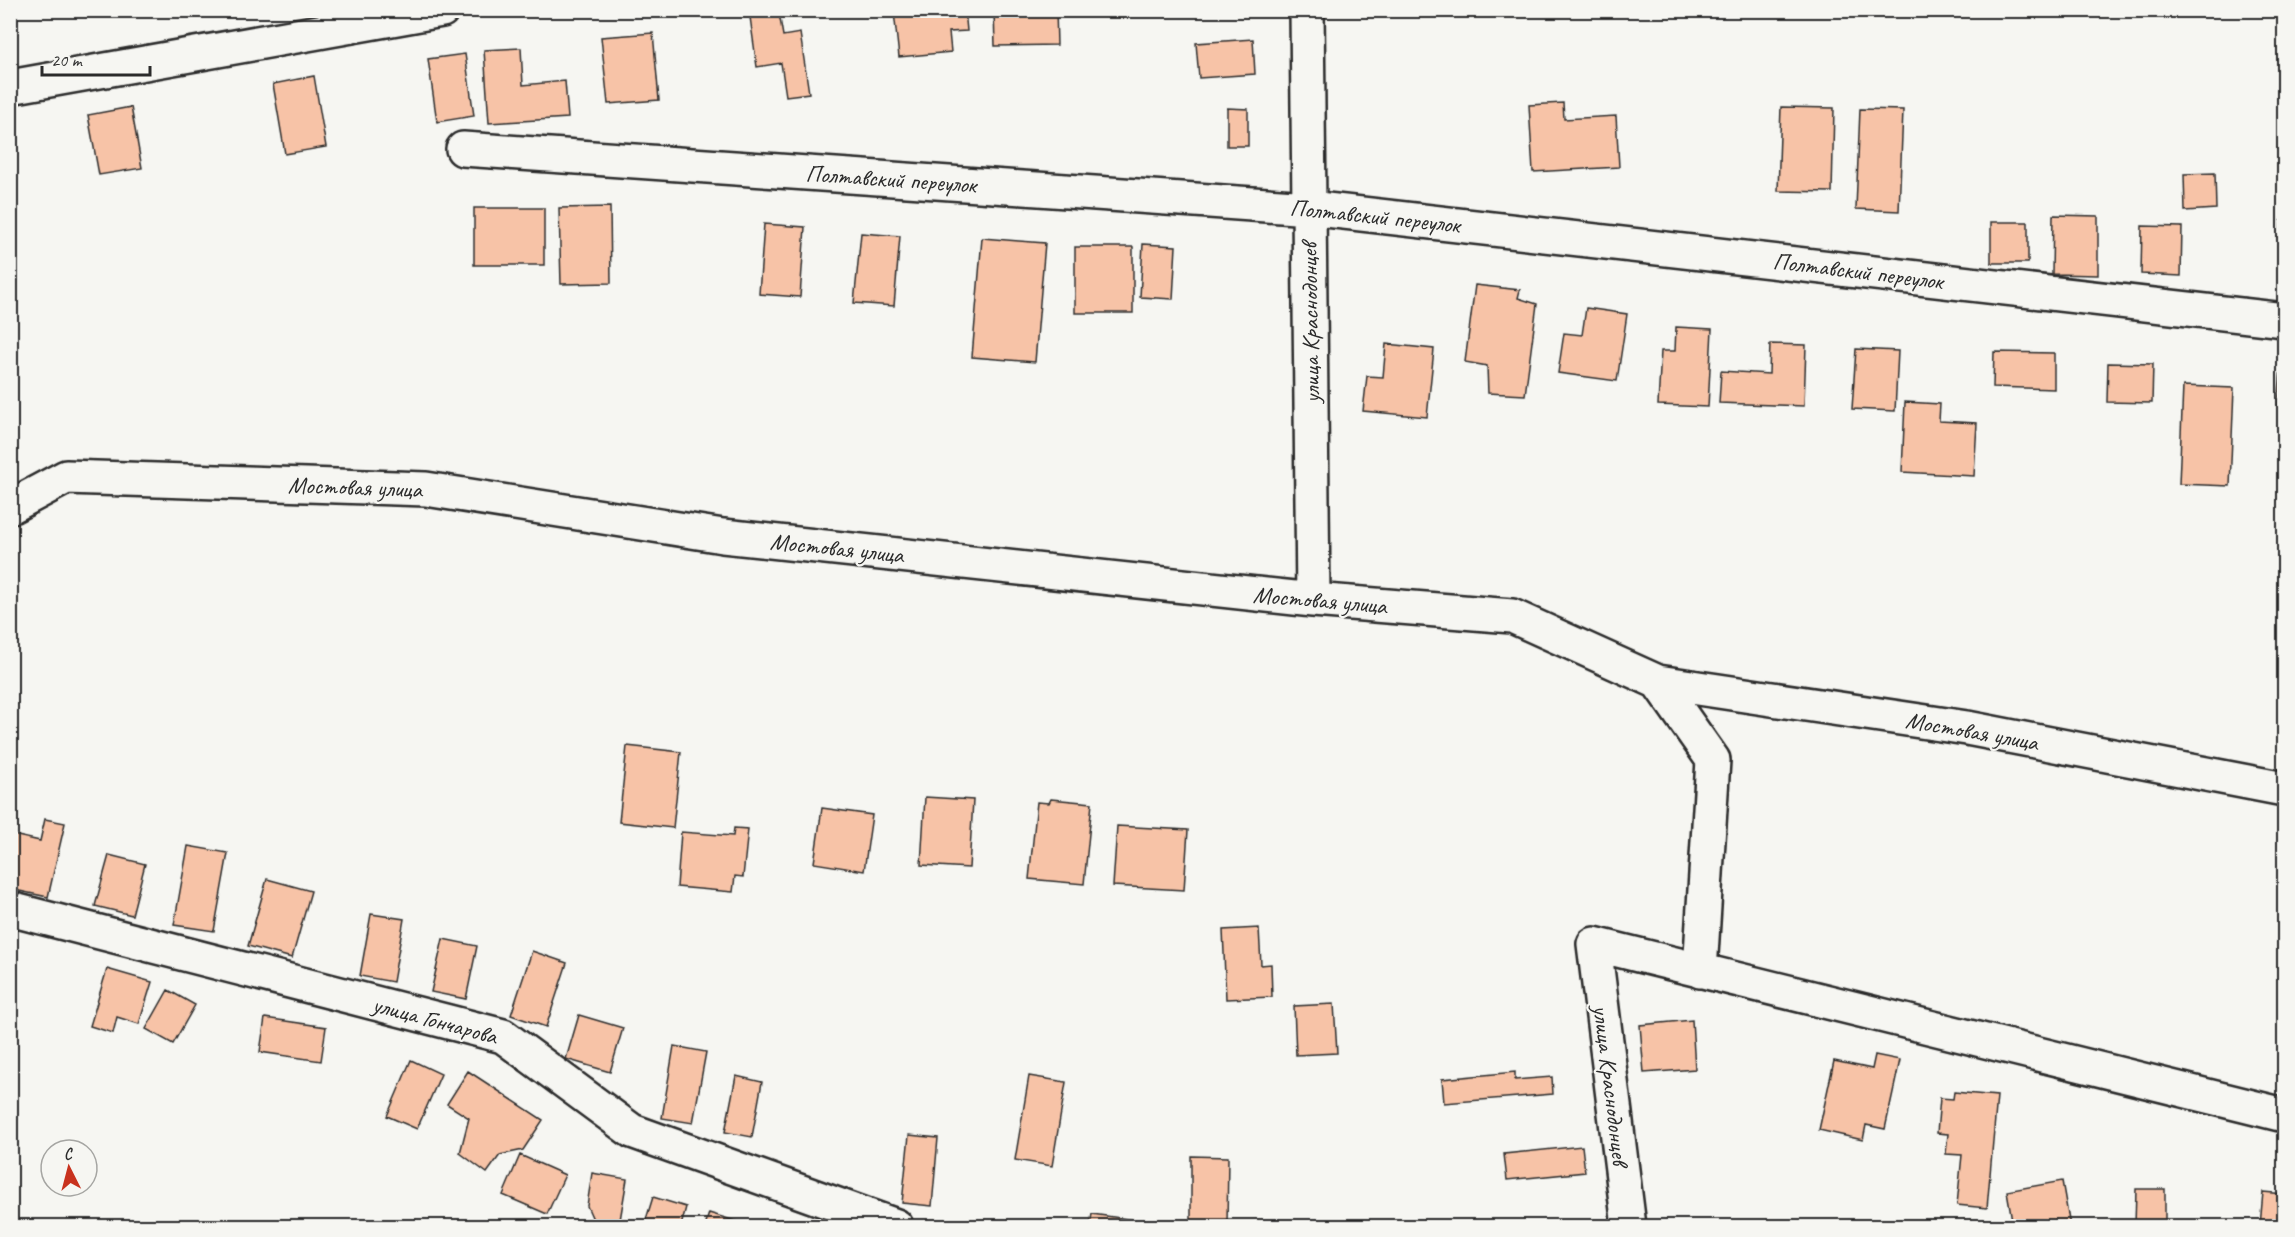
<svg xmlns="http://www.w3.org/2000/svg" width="2295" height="1237" viewBox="0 0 2295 1237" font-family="Caveat,sans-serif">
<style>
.building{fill:#f7c3a7;stroke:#2b2b2b;stroke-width:1.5}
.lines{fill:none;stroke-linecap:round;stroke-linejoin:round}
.street-casing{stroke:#2b2b2b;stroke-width:38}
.street{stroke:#f6f6f2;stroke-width:33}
.labels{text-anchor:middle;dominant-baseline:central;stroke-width:4.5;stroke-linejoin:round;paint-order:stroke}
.street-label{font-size:24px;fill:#2b2b2b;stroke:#f6f6f2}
</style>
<rect width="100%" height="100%" fill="#f6f6f2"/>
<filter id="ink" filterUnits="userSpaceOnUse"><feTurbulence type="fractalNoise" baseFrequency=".0167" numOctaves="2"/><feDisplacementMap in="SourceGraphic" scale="12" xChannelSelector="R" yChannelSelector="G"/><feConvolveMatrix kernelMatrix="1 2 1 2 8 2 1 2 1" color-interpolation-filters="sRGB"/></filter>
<g filter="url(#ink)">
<path class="building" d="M910,10H965L967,31L949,32L951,52L899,57L894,12Z
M994,10H1056L1057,45L995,46Z
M779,13L783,36L800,33L809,93L786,96L781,63L757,67L750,17Z
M653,33L659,100L608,104L601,37Z
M1253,39L1255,74L1199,78L1196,43Z
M521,48L523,85L565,81L568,118L489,123L484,50Z
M465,54L474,116L437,122L428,59Z
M314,76L326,147L285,154L273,84Z
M1563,103L1564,119L1616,116L1619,167L1533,172L1529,105Z
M131,107L142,168L99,175L88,115Z
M1781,107L1834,108L1832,192L1778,191Z
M1227,108L1248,109V146H1227Z
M1860,109L1903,110L1899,211L1856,209Z
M2215,173L2216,209L2185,211L2184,174Z
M610,207L611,283L561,284L559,208Z
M474,208H544V265H474Z
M2282,211L2284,212V272H2279Z
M2053,215L2098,216V275L2052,274Z
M1991,222H2028V263H1991Z
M764,224L805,227L800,297L759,294Z
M2142,226L2182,227L2181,276L2141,274Z
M861,233L900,236L894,306L854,303Z
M982,238L1045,243L1035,362L972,357Z
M1143,244L1176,246L1173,299L1140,297Z
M1075,247H1133V313H1075Z
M1475,285L1520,290L1518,298L1537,304L1525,395L1488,393L1487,366L1465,362Z
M1586,308L1627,314L1617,381L1558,373L1564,333L1582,335Z
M1676,327L1712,329L1708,407L1658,405L1661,351H1675Z
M1386,344L1434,349L1427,417L1363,411L1367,376L1383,377Z
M1770,344L1806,345L1804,406L1719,403L1721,371L1769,374Z
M1856,349L1898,351L1895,411L1852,409Z
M1994,352L2054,353V389L1993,387Z
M2108,363L2153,364L2152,403L2107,402Z
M2281,368H2284V406L2278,405Z
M2183,386L2234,388L2230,486L2179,484Z
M1905,402L1940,404L1939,421L1977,423L1974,476L1902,472Z
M627,746L681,752L673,828L619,822Z
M925,797L973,800L969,868L921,865Z
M1051,799L1092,803L1084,884L1029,879L1037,802L1049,803Z
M822,808L872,815L864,871L814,863Z
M45,819L65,823L48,897L10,889L13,835L40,841Z
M1117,826L1188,830L1184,890L1113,886Z
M734,828L748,829L743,877L735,876L733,892L677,887L681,832L733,836Z
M188,846L228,853L214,931L174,925Z
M109,855L145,864L132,915L95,906Z
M267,879L311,891L292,958L248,946Z
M371,914L404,919L393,982L360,976Z
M1259,928L1261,965L1271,964L1272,997L1226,999L1223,930Z
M443,939L477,946L466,999L431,992Z
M532,951L567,963L546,1027L511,1015Z
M107,969L152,982L139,1024L117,1017L113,1033L90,1026Z
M168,990L195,1005L173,1044L146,1029Z
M1334,1004L1337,1053L1296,1055L1294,1006Z
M579,1015L623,1028L610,1072L566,1059Z
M265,1018L326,1027L321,1061L260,1052Z
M1692,1020L1695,1069L1644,1073L1640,1025Z
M674,1046L706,1052L693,1123L662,1118Z
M1875,1055L1900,1060L1885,1129L1866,1125L1863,1140L1819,1130L1834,1061L1872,1069Z
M411,1060L441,1074L417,1129L387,1116Z
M468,1071L543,1120L523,1150L500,1155L487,1173L460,1153L469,1118L447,1104Z
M1515,1072V1080L1552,1077L1553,1094L1444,1103L1442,1079Z
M736,1076L762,1082L752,1137L725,1132Z
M1029,1076L1066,1082L1052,1166L1015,1160Z
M1954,1092L1997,1096L1987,1208L1957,1205L1962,1155L1946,1154L1948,1134L1937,1133L1940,1098L1953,1099Z
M909,1135L938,1138L932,1206L902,1203Z
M1582,1146L1585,1172L1507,1180L1504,1154Z
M520,1155L565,1175L547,1214L503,1195Z
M1191,1156L1228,1157L1227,1226H1191Z
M592,1173L627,1179L619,1226H596L587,1206Z
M2062,1181L2070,1226H2013L2007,1191Z
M2136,1189H2165V1226H2135Z
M2263,1192L2284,1194V1226H2260Z
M653,1197L686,1207L681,1226H644Z
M709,1213L745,1224L744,1226H705Z
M1092,1214L1141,1221L1140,1226H1090Z"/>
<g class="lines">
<g class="street-casing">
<path id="street" d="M1307,10L1313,600
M10,87L442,10
M463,149L1309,208L2284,320
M10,507L66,477L426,489L723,536L1313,600L1512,616L1658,682L1713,760L1700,971
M1658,682L1967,728L2284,789
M10,909L503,1036L632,1131L896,1226
M1629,1226L1594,944L2284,1115"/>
</g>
<use href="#street" class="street"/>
</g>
</g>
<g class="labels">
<g class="street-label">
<text transform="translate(891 179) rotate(4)">Полтавский переулок</text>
<text transform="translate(1375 216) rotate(6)">Полтавский переулок</text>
<text transform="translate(1858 271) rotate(7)">Полтавский переулок</text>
<text transform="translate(1310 323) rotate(-91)">улица Краснодонцев</text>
<text transform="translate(355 487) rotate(2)">Мостовая улица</text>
<text transform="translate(837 548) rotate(6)">Мостовая улица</text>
<text transform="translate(1320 600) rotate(5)">Мостовая улица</text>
<text transform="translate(1972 731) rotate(10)">Мостовая улица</text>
<text transform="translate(435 1020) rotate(15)">улица Гончарова</text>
<text transform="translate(1611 1085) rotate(83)">улица Краснодонцев</text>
</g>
</g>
<rect width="2295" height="1237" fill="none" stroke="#f6f6f2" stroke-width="36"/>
<rect x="18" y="18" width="2259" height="1201" fill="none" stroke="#2b2b2b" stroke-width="2" filter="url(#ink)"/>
<g transform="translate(69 1168) rotate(354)"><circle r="28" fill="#f6f6f2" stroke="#a5a5a2" stroke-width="1.5"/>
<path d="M0-4.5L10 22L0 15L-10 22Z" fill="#c8321e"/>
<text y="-9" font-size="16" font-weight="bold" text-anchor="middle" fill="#2b2b2b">С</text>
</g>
<path d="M42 66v9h108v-9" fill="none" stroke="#2b2b2b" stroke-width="3"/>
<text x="51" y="66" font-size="18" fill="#2b2b2b" stroke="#f6f6f2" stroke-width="4.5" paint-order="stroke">20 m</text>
</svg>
